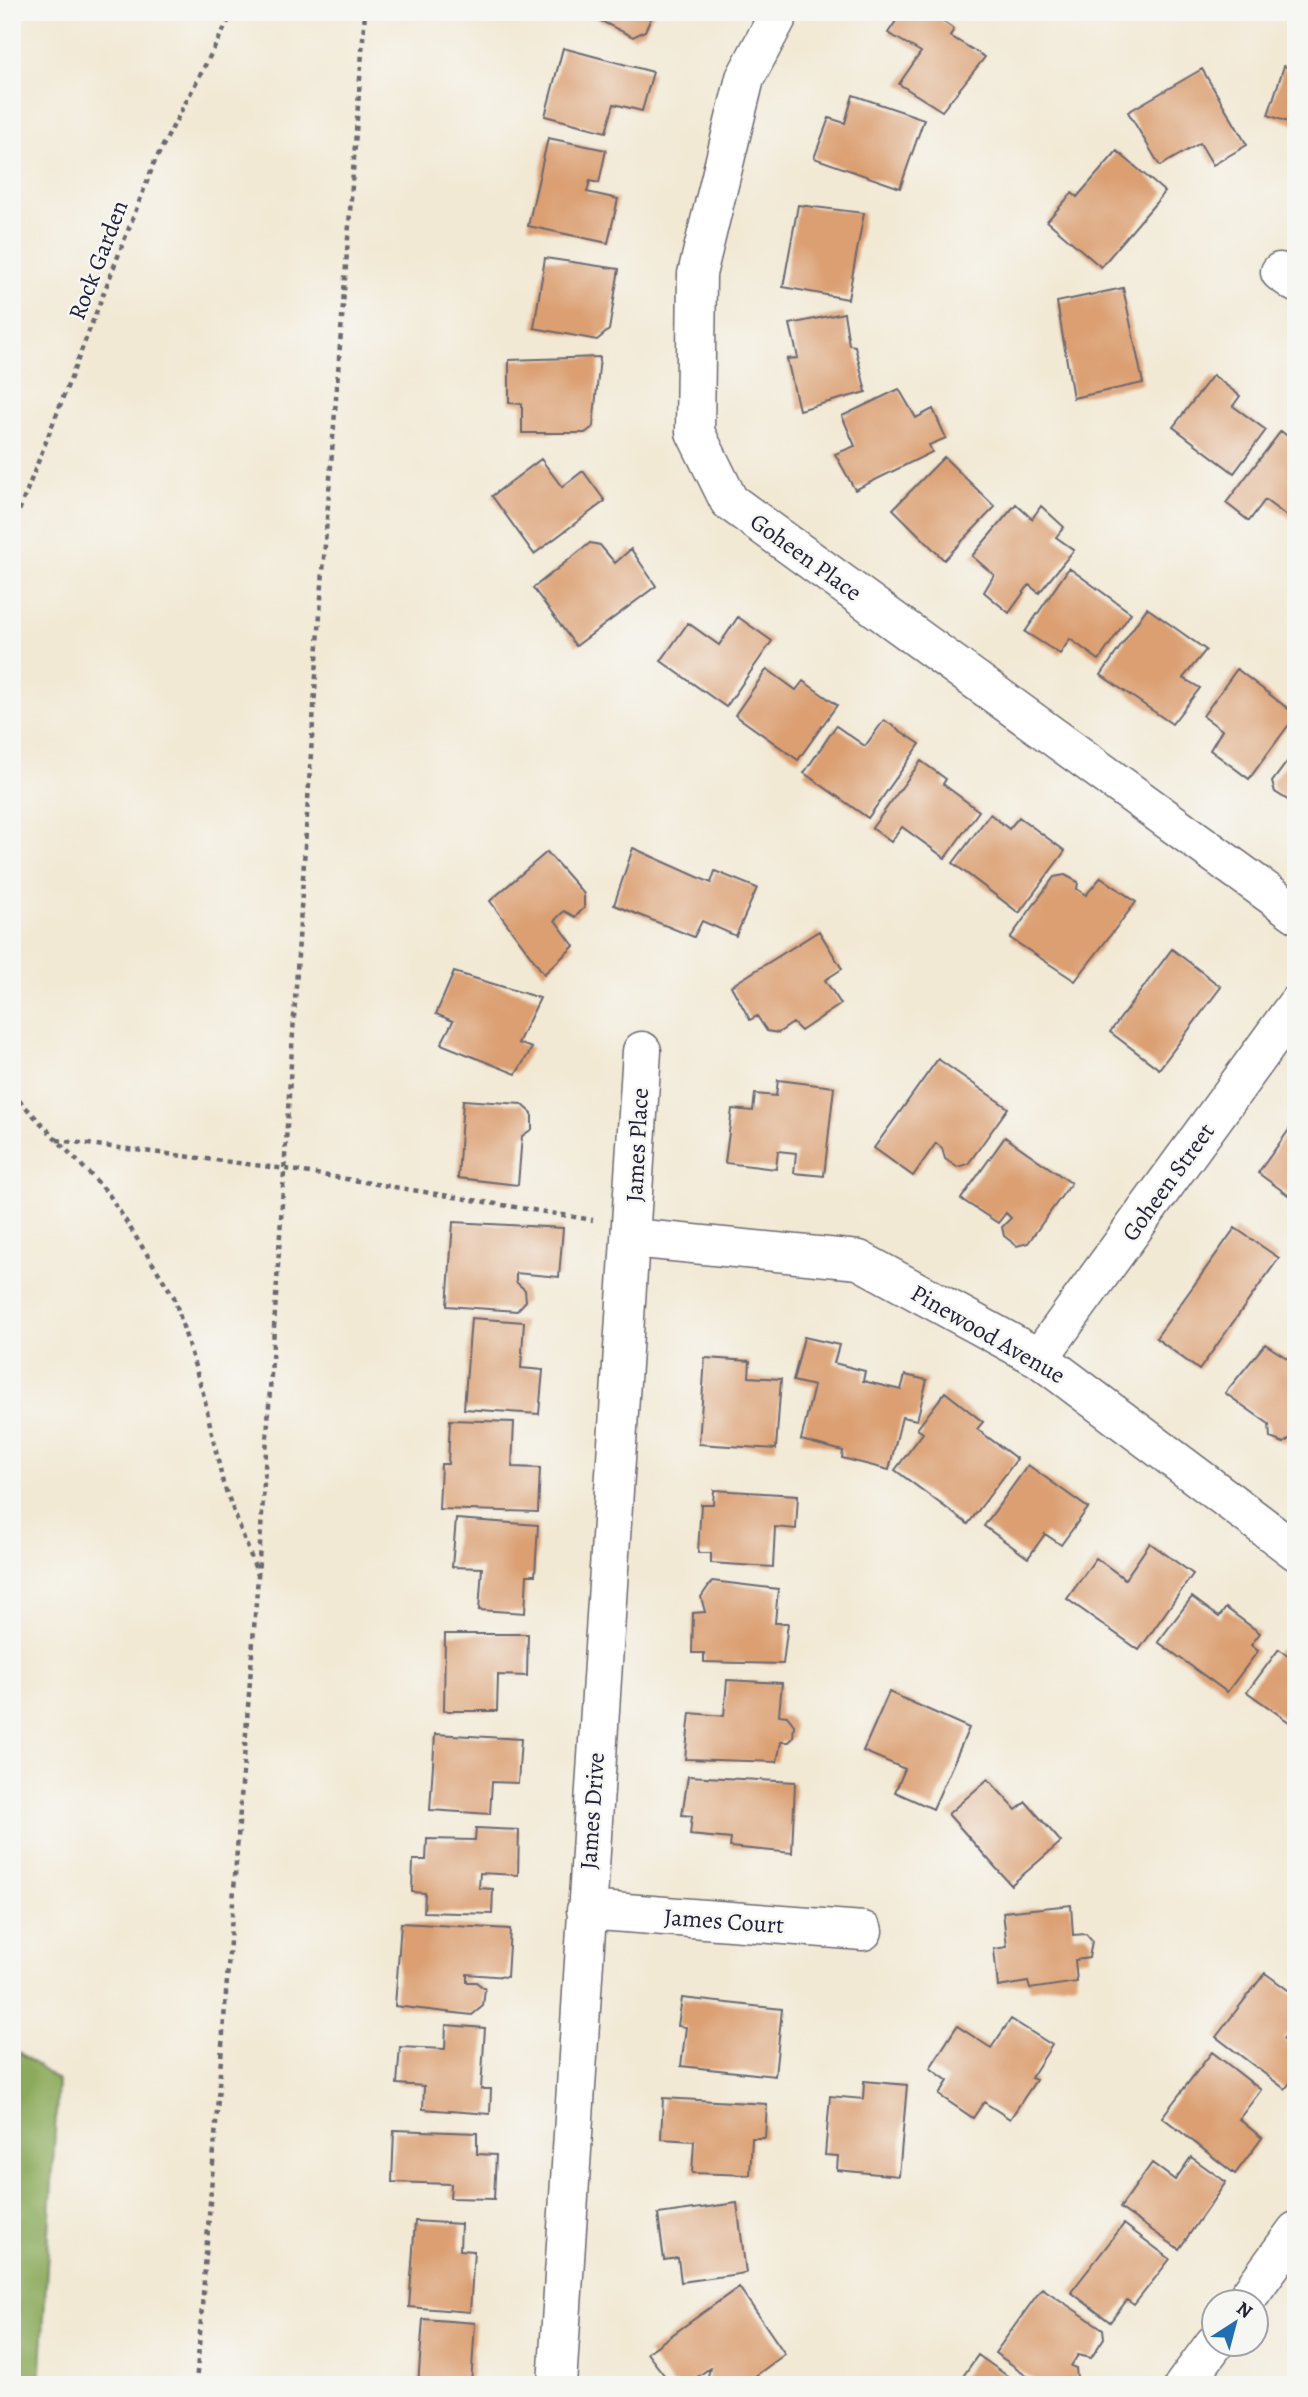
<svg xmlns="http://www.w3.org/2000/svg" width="1308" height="2397" viewBox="0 0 1308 2397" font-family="Alegreya,serif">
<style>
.forest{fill:#8caa5c;stroke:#57664c;stroke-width:2}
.building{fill:#db9f71}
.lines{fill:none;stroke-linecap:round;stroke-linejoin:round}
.minor-casing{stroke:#6b6871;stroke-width:41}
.path{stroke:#6b6871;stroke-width:4.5;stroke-dasharray:5 5;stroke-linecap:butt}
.minor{stroke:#fff;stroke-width:38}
.labels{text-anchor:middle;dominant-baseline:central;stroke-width:5;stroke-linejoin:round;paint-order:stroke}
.street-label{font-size:24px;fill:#22223b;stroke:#f6f6f2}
</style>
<rect width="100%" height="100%" fill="#f6f6f2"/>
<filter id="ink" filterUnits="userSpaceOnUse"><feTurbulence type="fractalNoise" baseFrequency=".0143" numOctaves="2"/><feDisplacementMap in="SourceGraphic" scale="14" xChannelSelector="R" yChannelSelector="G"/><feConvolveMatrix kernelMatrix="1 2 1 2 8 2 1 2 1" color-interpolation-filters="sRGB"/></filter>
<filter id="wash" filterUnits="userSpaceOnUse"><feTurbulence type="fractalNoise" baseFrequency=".00686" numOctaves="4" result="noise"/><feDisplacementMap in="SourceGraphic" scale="28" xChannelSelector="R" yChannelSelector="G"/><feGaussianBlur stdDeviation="1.57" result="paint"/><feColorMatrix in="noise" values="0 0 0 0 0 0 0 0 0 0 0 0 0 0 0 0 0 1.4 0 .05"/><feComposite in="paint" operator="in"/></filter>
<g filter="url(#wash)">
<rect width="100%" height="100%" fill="#f2e9d4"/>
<path class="forest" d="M12,2047L58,2081L40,2385H12Z"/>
<g id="blocks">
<path class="building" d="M583,12H654L645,31L633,37Z
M902,12H929L954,29L950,36L985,57L942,111L899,84L921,52L888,33Z
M563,48L653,72L642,111L614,104L606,132L545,116Z
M1284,66L1296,70V125L1268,115Z
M1202,69L1247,145L1213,165L1200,143L1160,166L1128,112Z
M853,95L924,119L900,188L814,158L829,118L845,123Z
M548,138L606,150L599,183L590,181L587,192L618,199L608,243L528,226Z
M1117,151L1165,192L1101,267L1047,221L1072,193L1077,197Z
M798,205L864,213L848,299L783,287Z
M545,258L619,269L609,330L597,340L534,328Z
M1123,288L1143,383L1073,398L1057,302Z
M844,313L849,345L855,346L866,392L799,410L787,359L798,358L790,324Z
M600,357L593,427L585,433H522V404L509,403V360Z
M1213,375L1240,396L1233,406L1266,430L1234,473L1173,427Z
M899,389L916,418L933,409L946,438L929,445L932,452L855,490L835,454L855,446L842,416Z
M1281,431L1296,443V523L1265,500L1249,521L1226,503Z
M944,457L995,507L944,560L893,509Z
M541,459L562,487L583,471L605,501L534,554L492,496Z
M1016,504L1032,519L1041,506L1064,527L1056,537L1074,550L1039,593L1029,585L1009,613L984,592L994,575L972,556Z
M590,543L600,545L615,563L631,549L656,586L576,646L533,588Z
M1069,568L1131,613L1099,660L1070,639L1060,654L1025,632Z
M1147,608L1206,650L1183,678L1200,688L1172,724L1101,675Z
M738,617L772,641L726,707L661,661L688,623L719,645Z
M767,669L796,690L803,681L837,705L798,760L735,715Z
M1237,669L1296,715L1249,779L1210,750L1222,730L1203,716Z
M884,720L920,744L868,818L804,773L836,726L865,746Z
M1296,750V814L1290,810L1294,804L1275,792L1272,782Z
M921,761L946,779L943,784L979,811L945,858L902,827L891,842L872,828Z
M990,814L1009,829L1019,817L1065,851L1019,913L953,863Z
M633,848L711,883L715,871L757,888L736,936L702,921L694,937L614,905Z
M547,852L584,894V908L575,917L564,911L555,920L574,946L544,974L490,901Z
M1065,875L1078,882L1077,889L1086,895L1101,877L1136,902L1075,981L1010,938L1054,877Z
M819,931L842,969L825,980L841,1004L801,1031L793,1023L778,1033L767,1031L757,1016L750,1020L731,986Z
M1172,949L1221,987L1159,1069L1110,1032Z
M454,972L540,998L518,1043L532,1048L516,1074L441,1044L453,1021L436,1014Z
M938,1059L1008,1108L968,1164L957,1167L945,1159L942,1148L936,1143L913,1176L874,1148Z
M778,1080L834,1087L824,1176L794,1173L796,1153L778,1151L776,1169L725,1163L732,1109L753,1111L755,1094L776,1096Z
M463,1100L522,1104L532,1113V1129L522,1136L518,1185L458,1178Z
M1296,1120V1190L1291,1197L1258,1173Z
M1005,1137L1071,1183L1028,1243L1017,1246L1004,1236L1002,1227L1011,1218L1006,1213L998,1223L961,1199Z
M453,1222L563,1228L559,1277L516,1273V1282L525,1290L526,1301L517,1311L447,1306Z
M1235,1228L1279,1258L1199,1370L1156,1338Z
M471,1318L524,1322L521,1368L543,1370L539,1414L464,1409Z
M804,1337L839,1345L834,1363L865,1371L863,1381L901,1390L905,1375L927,1380L917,1420L902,1417L889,1470L842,1458L843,1451L801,1440L814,1386L793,1381Z
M1265,1344L1296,1364V1433L1284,1443L1270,1438L1269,1424L1225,1393Z
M705,1358L750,1361L749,1377L781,1379L776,1449L699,1444Z
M945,1392L983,1422L977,1429L1017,1459L968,1524L895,1470L923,1433L917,1429Z
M450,1420L514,1422L512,1467L540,1468L538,1512L439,1509L441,1464H448Z
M1028,1465L1088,1508L1061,1545L1045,1534L1028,1558L984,1526Z
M714,1490L798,1495L796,1529L775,1527L773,1567L711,1563V1553H698L701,1504H713Z
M456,1519L538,1525L535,1575H527L525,1613L479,1610L482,1568L452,1567Z
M1150,1543L1193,1574L1139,1650L1067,1599L1096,1558L1125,1579Z
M712,1581L778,1589L775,1623H788L783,1664L704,1662V1653H692L693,1613L705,1612L701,1597Z
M1192,1597L1219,1617L1226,1608L1260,1633L1251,1645L1258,1651L1227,1692L1158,1642Z
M445,1634H528L527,1676L498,1675L497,1711H444Z
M1279,1649L1296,1661V1727L1247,1692Z
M727,1680L782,1683L779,1715L787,1716L794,1725L793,1738L789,1742H781L777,1762L685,1759L690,1713L724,1716Z
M889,1692L969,1728L933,1809L895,1792L905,1769L863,1751Z
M435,1734L521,1739L518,1783L492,1782L490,1814L430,1810Z
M688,1776L795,1782L792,1853L730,1847L731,1839L690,1835L692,1816L682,1815Z
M988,1779L1016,1810L1026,1802L1061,1842L1011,1885L948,1814Z
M476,1828L519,1830L518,1875L480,1873L479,1888L493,1889L492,1914L424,1912L425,1893L412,1892L413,1860H426L427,1839L475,1840Z
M1071,1905L1073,1935L1086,1934L1092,1941L1089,1958L1075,1960L1077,1982L1030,1989L1028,1982L998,1987L994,1949L1007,1947L1003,1912Z
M401,1923L510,1929L507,1977L467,1974V1982H476L485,1989L483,2006L472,2015L395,2006Z
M1265,1973L1296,1996V2029L1293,2032L1290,2030L1283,2039L1296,2049V2075L1285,2089L1216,2037Z
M682,1998L782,2009L775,2076L681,2066L686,2027L678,2026Z
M1011,2019L1052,2045L1031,2078L1036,2080L1010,2119L984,2102L973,2118L939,2095L948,2081L930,2068L957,2026L991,2048Z
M446,2025L485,2028L481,2089H491L490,2114L423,2109L424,2086L397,2084L400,2047L445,2049Z
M1212,2052L1261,2090L1239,2119L1262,2138L1235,2174L1162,2117Z
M864,2081L907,2085L899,2176L837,2170L838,2156L825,2155L830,2096L863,2099Z
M663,2098L767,2104L765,2138H752L750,2175L692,2173L694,2141L661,2139Z
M394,2130L477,2133V2154L496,2155L494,2199L450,2198L451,2184L392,2182Z
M1191,2157L1226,2182L1179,2249L1120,2208L1152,2163L1175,2180Z
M737,2203L746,2273L681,2282L678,2258L664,2260L658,2214Z
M415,2221L461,2224L460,2250L474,2251L470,2312L409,2307Z
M1124,2224L1170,2259L1134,2305L1127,2300L1110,2322L1071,2292Z
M739,2287L785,2354L743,2385H711L707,2380L710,2368L686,2385H672L647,2353Z
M1042,2288L1103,2329L1104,2338L1091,2358L1078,2355L1071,2366L1076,2368L1077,2378L1073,2385H1041L995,2353Z
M423,2319L475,2323L471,2385H418Z
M978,2355L1020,2385H957Z"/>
</g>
</g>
<g filter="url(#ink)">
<use href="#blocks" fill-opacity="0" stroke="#6b6871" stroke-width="2"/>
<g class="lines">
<g class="minor-casing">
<path id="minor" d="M780,12L745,78L697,274L695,432L729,501L1296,913
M1280,272L1296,283
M631,1238L859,1260L1039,1358L1296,1551
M1039,1358L1296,1005
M586,1910L863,1931
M1244,2302L1296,2231
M557,2385L642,1051
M1184,2385L1214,2344"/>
</g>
<path class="path" d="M12,529L155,161L233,12
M12,1093L108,1193L174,1297L203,1393L223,1483L258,1575
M57,1140L286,1169L593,1220
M196,2385L258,1576L321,598L365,12"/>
<use href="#minor" class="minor"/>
</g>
</g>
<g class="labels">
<g class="street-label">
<text transform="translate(98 260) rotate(-69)">Rock Garden</text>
<text transform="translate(806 557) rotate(36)">Goheen Place</text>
<text transform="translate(637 1145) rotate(-87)">James Place</text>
<text transform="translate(1168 1182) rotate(-54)">Goheen Street</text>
<text transform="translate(988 1334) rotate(30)">Pinewood Avenue</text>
<text transform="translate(592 1811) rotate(-86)">James Drive</text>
<text transform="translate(724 1921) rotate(4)">James Court</text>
</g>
</g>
<rect width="1308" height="2397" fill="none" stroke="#f6f6f2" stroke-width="42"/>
<g transform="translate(1235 2323) rotate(36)"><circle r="33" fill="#f6f6f2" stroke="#a1a1a9" stroke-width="2"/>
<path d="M0-5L12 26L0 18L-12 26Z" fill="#1f6fb2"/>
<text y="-10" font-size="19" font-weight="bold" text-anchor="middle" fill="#22223b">N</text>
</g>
</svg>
